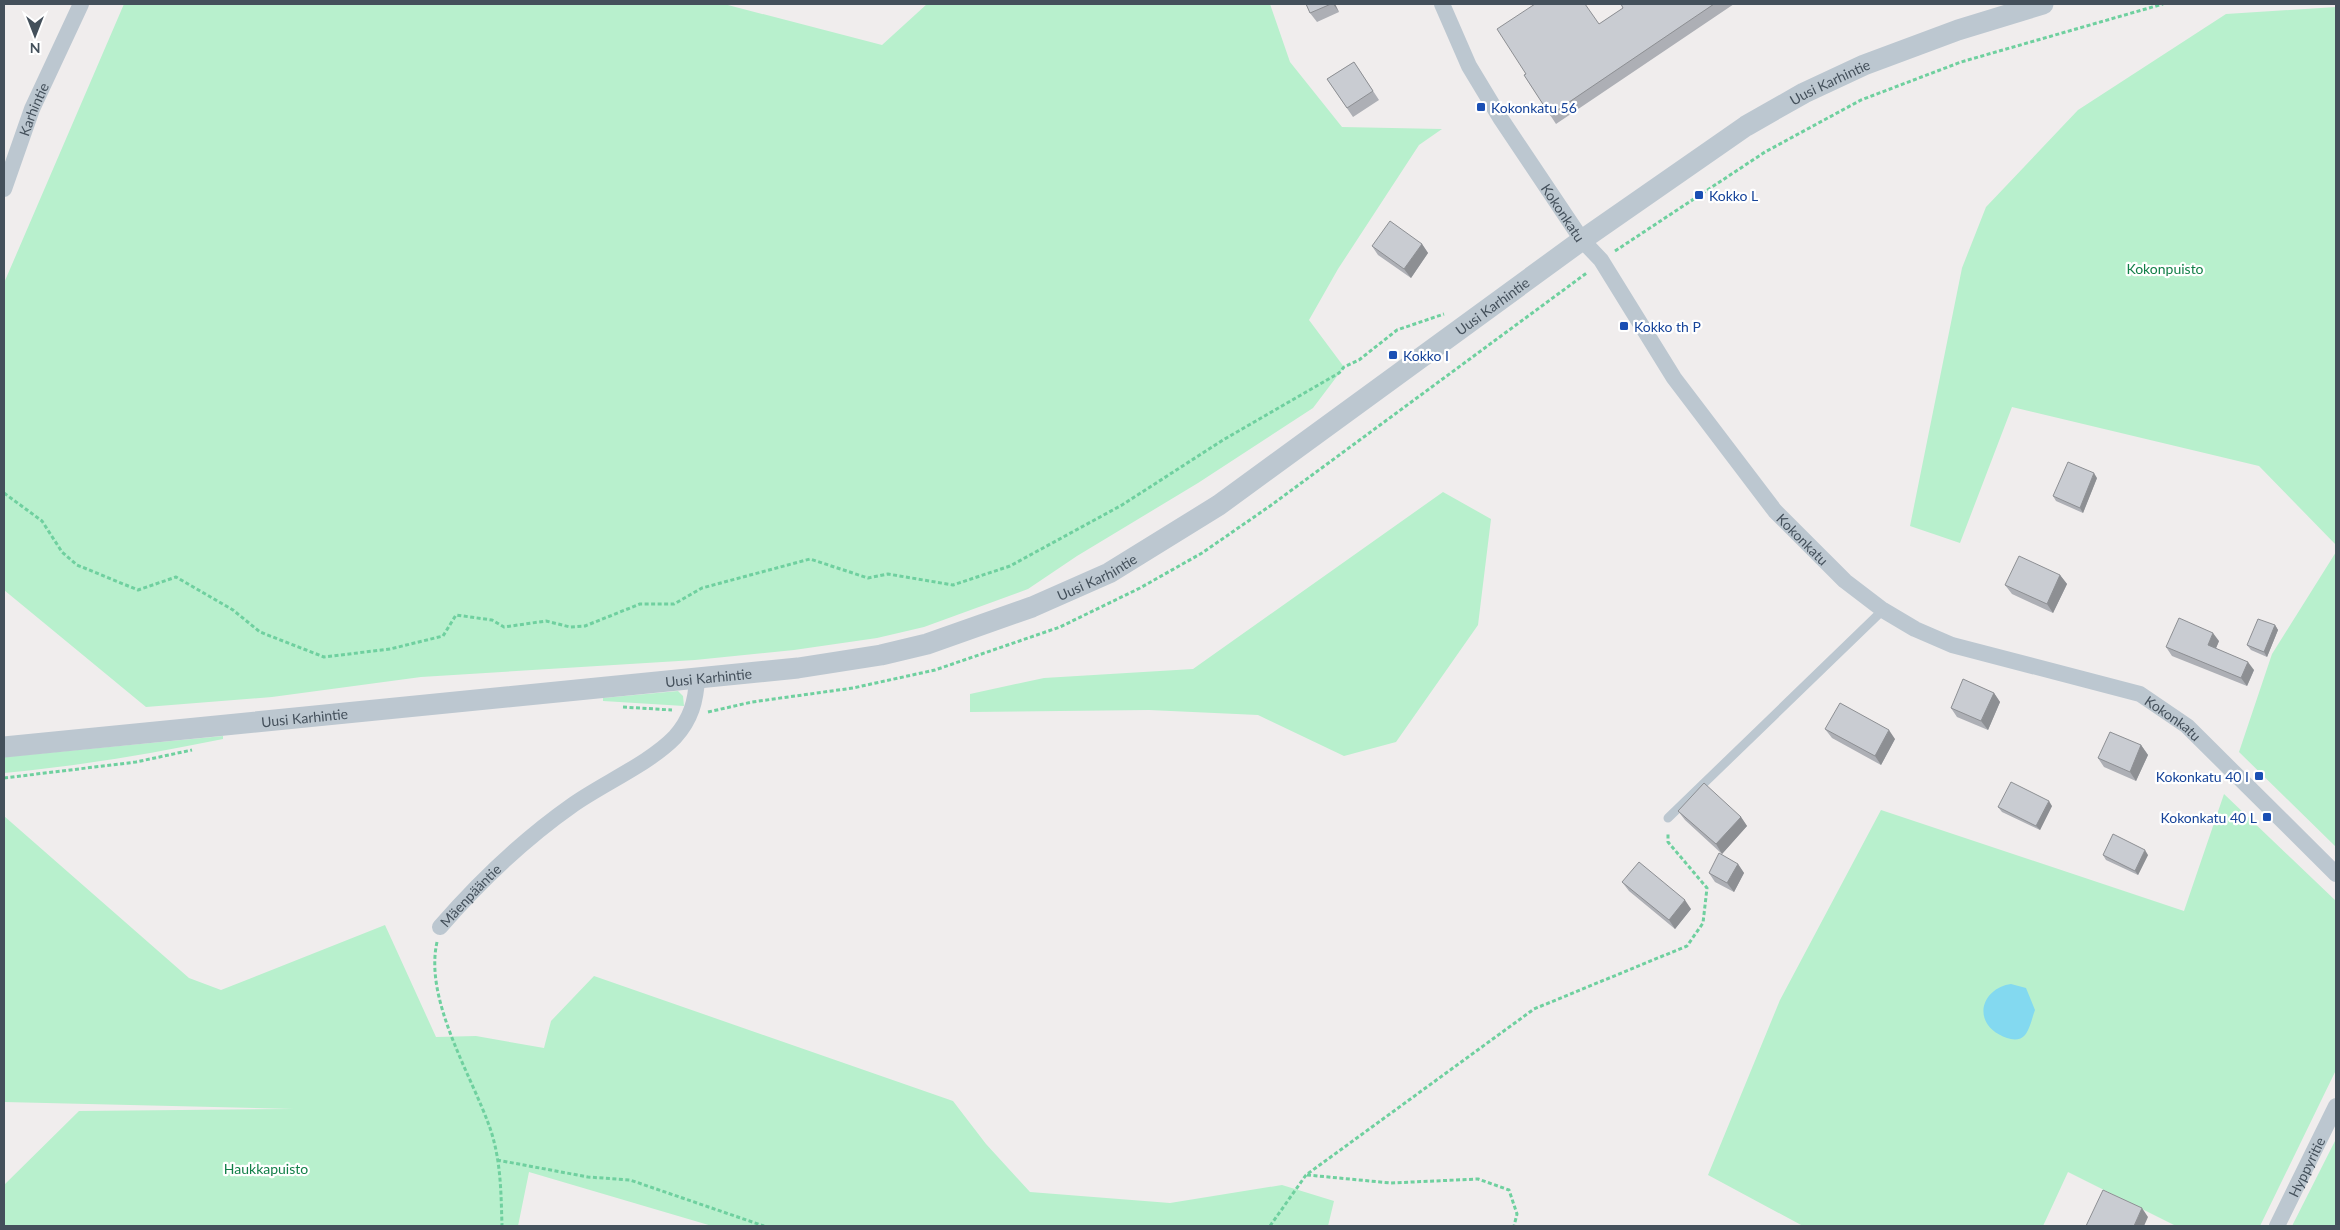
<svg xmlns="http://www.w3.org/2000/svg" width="2340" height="1230" viewBox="0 0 2340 1230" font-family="Lato,sans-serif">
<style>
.green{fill:#b8f0cd}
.water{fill:#83d9f0}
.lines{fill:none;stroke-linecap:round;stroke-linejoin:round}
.path{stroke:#6fd09f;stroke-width:3;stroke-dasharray:4 2.5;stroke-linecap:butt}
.service{stroke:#bcc7d0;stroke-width:9}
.minor{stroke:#bcc7d0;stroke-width:16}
.tertiary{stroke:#bcc7d0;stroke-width:21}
.wall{fill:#adafb5}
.shaded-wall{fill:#8d8f93}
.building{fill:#c9ccd2;stroke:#8d8f93}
.transit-dot{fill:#1a4fb4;stroke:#fff;stroke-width:2}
.labels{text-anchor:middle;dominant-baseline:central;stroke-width:4.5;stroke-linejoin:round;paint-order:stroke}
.street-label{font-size:14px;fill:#44505b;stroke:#fff}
.transit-label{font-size:14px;fill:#164399;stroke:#fff;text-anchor:start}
.park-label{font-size:14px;fill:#127f48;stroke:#fff}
</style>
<rect width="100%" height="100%" fill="#f0eded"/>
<path class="green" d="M124,4H724L882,45L927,4H1270L1290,62L1342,127L1442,129L1419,145L1338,269L1309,320L1344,367L1313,408L1198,483L1077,556L1028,589L924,627L877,638L794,650L695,660L421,677L272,697L146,707L4,590V283Z
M2336,7V545L2259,466L2012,407L1960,543L1910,526L1962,268L1986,207L2078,110L2226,14Z
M1443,492L1491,519L1478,625L1396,742L1344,756L1258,715L1149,710L970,712V694L1044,678L1193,669Z
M2336,552V847L2239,752L2272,654Z
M678,691L683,696L684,706L603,701V698Z
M223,736V739C150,754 78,766 4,773V757Z
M2224,794L2336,901V1070L2260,1226H2176L2068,1172L2043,1226H1803L1708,1175L1780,1000L1881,810L2184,911Z
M4,816L189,978L221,990L385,925L436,1037L476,1036L544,1048L551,1021L594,976L953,1101L986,1144L1030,1192L1170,1203L1282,1185L1334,1201L1328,1226H712L529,1172L518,1226H4V1185L79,1111L294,1109L4,1102Z
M2336,1139V1226H2292Z"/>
<path class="water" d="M2011,984L2026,988L2035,1010C2032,1018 2030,1029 2025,1035C2016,1046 1994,1034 1988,1025C1975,1006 1992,986 2011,984Z"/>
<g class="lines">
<path class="path" d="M1615,251L1765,152L1861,100L1961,62L2163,4
M4,493L42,521L62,552L77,565L138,590L176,577L233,610L260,632L324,657L390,649L443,636L456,615L492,620L504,627L546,621L570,627L585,626L640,604H674L702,588L810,559L868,578L888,574L953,585L1010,566L1122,505L1223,440L1339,373L1344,367L1359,360L1397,330L1444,314
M623,707L672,710
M708,712L752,702L853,688L935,670L1060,627L1140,588L1202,553L1270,506L1588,272
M4,778L136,762L192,750
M437,942C424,1000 471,1074 490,1128C501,1160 501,1193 502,1226
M497,1160L588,1177L630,1180L764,1226
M1307,1175L1391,1183L1478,1179L1509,1190L1517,1214L1514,1226
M1270,1226L1306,1175L1534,1009L1687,946L1703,923L1707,888L1668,842V832"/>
<path class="service" d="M1668,818L1883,610"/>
<g class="minor">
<path id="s1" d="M1442,4L1469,66L1501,119L1582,240L1601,260L1674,378L1775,511L1845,581L1883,610L1915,629L1952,645L2140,694L2187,726L2336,874"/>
<path id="s2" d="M4,189L32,109L81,4"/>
<path id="s3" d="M440,927C479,882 524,839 574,804C604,783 650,763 675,737C691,719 696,701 697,678"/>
<path id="s4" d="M2277,1226L2336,1106"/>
</g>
<path class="tertiary" id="s5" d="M4,747L798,668L881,655L927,644L1032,607L1109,573L1219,505L1582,240L1746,126L1804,93L1864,65L1958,30L2043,4"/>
</g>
<path class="wall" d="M1306,4H1335L1339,12L1317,22L1310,13Z
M1621,4H1734L1556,124L1524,75L1623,8Z
M1354,62L1379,100L1353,117L1327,79Z
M1422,244L1428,253L1411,278L1378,255L1372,246Z
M2097,478L2083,513L2056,501L2053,496Z
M2060,575L2067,584L2053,613L2012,594L2005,585Z
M2275,625L2278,630L2267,657L2251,650L2247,645Z
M2219,641L2216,648L2254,670L2247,686L2172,656L2166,647Z
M1994,693L2000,702L1988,730L1957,717L1951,708Z
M1825,729L1895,739L1881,765L1832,738Z
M2141,745L2148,755L2136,781L2104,767L2098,758Z
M2052,806L2040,830L2002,812L1998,807Z
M1678,811L1741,817L1747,826L1722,854L1685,820Z
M2103,855H2148L2138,875L2106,860Z
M1738,864L1744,873L1734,892L1715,882L1709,873Z
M1622,882L1691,909L1675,929L1629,891Z"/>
<path class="shaded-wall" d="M1333,4H1335L1339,12Z
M1422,244L1428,253L1411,278L1404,269Z
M2094,473L2097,478L2083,513L2080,508Z
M2060,575L2067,584L2053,613L2047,604Z
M2275,625L2278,630L2267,657L2264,652Z
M2213,633L2219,641L2214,653L2208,645Z
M2248,662L2254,670L2247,686L2241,678Z
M1994,693L2000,702L1988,730L1981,721Z
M1889,730L1895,739L1881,765L1875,756Z
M2141,745L2148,755L2136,781L2130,772Z
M2049,801L2052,806L2040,830L2036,826Z
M1741,817L1747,826L1722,854L1716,844Z
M2145,850L2148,855L2138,875L2135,871Z
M1738,864L1744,873L1734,892L1727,883Z
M1685,900L1691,909L1675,929L1669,920Z
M2142,1208L2148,1217L2144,1226H2134Z"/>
<path class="building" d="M1306,4H1331L1310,13Z
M1535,4H1585L1599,24L1623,8L1621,4H1714L1550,115L1524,75L1526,74L1497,29Z
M1354,62L1373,91L1347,108L1327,79Z
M1390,221L1422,244L1404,269L1372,246Z
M2068,462L2094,473L2080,508L2053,496Z
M2019,556L2060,575L2047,604L2005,585Z
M2179,618L2213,633L2208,645L2248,662L2241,678L2166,647Z
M2258,619L2275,625L2264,652L2247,645Z
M1963,679L1994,693L1981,721L1951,708Z
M1840,703L1889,730L1875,756L1825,729Z
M2110,732L2141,745L2130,772L2098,758Z
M2011,782L2049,801L2036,826L1998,807Z
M1704,783L1741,817L1716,844L1678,811Z
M2113,834L2145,850L2135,871L2103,855Z
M1719,853L1738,864L1727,883L1709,873Z
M1639,862L1685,900L1669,920L1622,882Z
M2103,1190L2142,1208L2134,1226H2086Z"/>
<g class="transit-dot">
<rect x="1476" y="102" width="10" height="10" rx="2.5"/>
<rect x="1694" y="190" width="10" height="10" rx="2.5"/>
<rect x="1619" y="321" width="10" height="10" rx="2.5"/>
<rect x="1388" y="350" width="10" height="10" rx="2.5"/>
<rect x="2254" y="771" width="10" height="10" rx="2.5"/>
<rect x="2262" y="812" width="10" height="10" rx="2.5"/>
</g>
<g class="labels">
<g class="street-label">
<text stroke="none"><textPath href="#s5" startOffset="1998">Uusi Karhintie</textPath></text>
<text stroke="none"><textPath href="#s2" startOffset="85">Karhintie</textPath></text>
<text stroke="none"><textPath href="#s1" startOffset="242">Kokonkatu</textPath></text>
<text stroke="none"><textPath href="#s5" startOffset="1592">Uusi Karhintie</textPath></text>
<text stroke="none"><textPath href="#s1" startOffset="648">Kokonkatu</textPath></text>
<text stroke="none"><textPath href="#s5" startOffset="1112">Uusi Karhintie</textPath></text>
<text stroke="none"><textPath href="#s5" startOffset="708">Uusi Karhintie</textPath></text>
<text stroke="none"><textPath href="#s5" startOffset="302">Uusi Karhintie</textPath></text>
<text stroke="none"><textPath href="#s1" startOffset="1068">Kokonkatu</textPath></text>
<text stroke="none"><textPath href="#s3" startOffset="44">Mäenpääntie</textPath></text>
<text stroke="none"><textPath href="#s4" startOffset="66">Hyppyritie</textPath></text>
</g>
<g class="transit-label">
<text x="1491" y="107">Kokonkatu 56</text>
<text x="1709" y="195">Kokko L</text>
<text x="1634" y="326">Kokko th P</text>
<text x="1403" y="355">Kokko I</text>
<text x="2249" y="776" text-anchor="end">Kokonkatu 40 I</text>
<text x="2257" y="817" text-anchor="end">Kokonkatu 40 L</text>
</g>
<g class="park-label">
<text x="2165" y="268">Kokonpuisto</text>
<text x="266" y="1168">Haukkapuisto</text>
</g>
</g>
<rect width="2340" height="1230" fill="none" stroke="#44505b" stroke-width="10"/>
<g transform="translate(35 35) rotate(180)" stroke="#ffffff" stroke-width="4" paint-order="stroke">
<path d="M0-4L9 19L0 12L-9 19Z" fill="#44505b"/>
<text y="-8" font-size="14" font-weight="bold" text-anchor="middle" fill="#44505b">N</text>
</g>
</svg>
